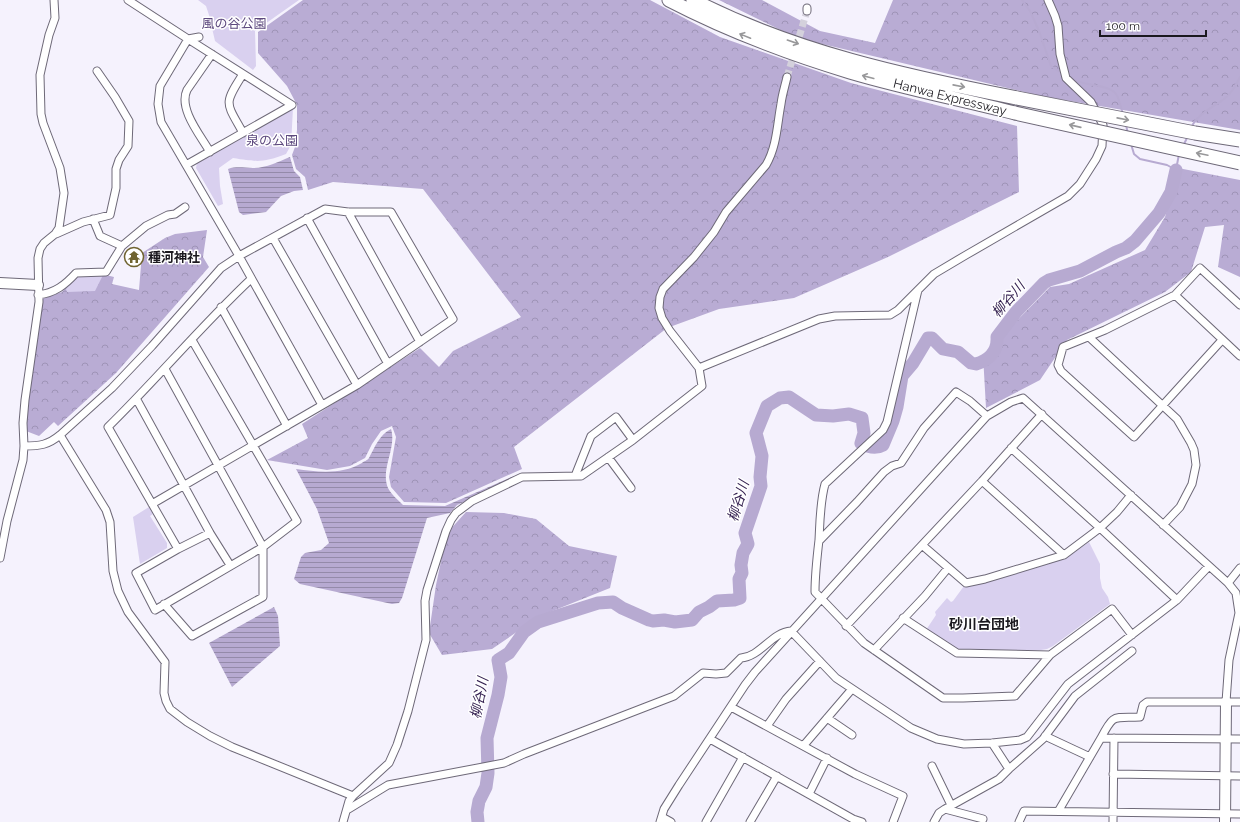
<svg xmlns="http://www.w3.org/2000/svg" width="1240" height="822" viewBox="0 0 1240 822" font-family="Raleway,'Noto Sans JP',sans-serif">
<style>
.forest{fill:url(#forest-crowns)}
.park{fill:#d9d0ef}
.water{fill:url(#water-rules)}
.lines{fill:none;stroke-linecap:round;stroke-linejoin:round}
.stream{stroke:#b7aad1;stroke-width:2}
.river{stroke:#b7aad1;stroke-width:13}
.street-tunnel{stroke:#d4d1dc;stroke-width:7;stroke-dasharray:7 3.5;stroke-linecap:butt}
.street-casing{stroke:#6e6978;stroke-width:9}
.secondary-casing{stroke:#6e6978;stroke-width:12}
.highway-casing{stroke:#6e6978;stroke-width:15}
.street{stroke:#fff;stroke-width:7}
.secondary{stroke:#fff;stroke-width:10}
.highway{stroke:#fff;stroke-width:13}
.highway-bridge-casing{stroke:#6e6978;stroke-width:15;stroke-linecap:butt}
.highway-bridge{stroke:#fff;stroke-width:13}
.oneway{stroke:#98989a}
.labels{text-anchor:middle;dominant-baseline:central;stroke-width:3;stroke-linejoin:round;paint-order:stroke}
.park-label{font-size:13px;fill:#5d497e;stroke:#fff}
.street-label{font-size:13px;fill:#1b191f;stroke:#fff}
.poi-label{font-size:13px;font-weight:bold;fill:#1b191f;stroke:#fff;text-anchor:start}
.water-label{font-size:14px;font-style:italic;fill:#331f50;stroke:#fff}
.neighbourhood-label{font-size:14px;font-weight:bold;fill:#1b191f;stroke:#fff}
</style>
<defs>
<pattern id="forest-crowns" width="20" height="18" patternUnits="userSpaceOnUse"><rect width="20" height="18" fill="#b9acd4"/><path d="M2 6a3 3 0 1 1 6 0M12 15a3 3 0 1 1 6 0" fill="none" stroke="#9e93b6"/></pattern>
<pattern id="water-rules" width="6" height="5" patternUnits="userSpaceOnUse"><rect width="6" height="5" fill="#b7aad1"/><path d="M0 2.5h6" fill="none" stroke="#948aa9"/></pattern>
</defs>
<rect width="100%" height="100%" fill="#f5f2fd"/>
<path class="forest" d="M303,0H650L720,37L851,83L1017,126L1019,192L888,257L794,298L719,309L667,328L514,447L522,469L446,503L404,502L391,487L389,477L396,437L392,426L381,431L372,444L365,458L350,466L327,470L267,460L308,438L302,424L420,348L439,367L453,351L521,317L423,189L333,182L308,190L305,177L296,169L292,155L295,147L297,130V105L287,86L258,53V32Z
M719,0H762L820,31L875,43L893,0H1240V130L1041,96L797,38Z
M1178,168L1240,180V277L1218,267L1224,225L1205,227L1191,272L1165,292L1067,340L1040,380L986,408L983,355L1050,287L1069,284L1145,250L1165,217Z
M207,230L203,257L209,267L116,373L58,426L54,422L39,436L26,431L29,388L42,299L62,292L77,275L102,274L114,277L112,284L139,290L142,253L165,238L175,234Z
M466,512L504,513L536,519L569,546L617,556L610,588L540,616L492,649L442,655L429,633L436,585L447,533Z"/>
<path class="park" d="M198,0H299L255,31L256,66L253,70L215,41L209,15L206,6Z
M293,108L291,145L286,154C262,163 258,162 233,158L219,168L220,186L223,204L218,206L196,168L197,163Z
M77,275H103L95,291L67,292L66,289Z
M149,507L153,514L150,516L167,543V548L140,564L133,517Z
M1089,542L1100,564V578L1102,588L1108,597L1110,604L1053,646L1047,649L1041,650L958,651L926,630L936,615L935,612L947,598L951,602L953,601L964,586L1065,559Z"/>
<path class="water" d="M290,157L294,171L300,177L303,190L294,191L281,196L266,212L243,215L239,212L228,169C237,166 244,168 253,168C266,168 278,162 290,157Z
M391,429C397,448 380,469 388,488C391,494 398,500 403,505L445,506L514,476L515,479L457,505L450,513L427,518L402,598L399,603L392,604L300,584L294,579L301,557L305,553L321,550L329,543L317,509L296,469C318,472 341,475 362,463C364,461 367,461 369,458C375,447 379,435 391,429Z
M274,607L278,616L280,646L232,687L209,643Z"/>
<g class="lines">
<path class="stream" d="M1022,0L1030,11L1039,31L1051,66L1063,74
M1072,79C1083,86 1109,84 1116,94C1120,100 1121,108 1123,115
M1126,125L1128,134
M1191,128C1197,114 1212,108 1224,99C1232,93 1236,85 1240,77
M1131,144L1134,154L1140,159L1167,165L1176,170L1179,154
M1183,146L1188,136"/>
<path class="river" d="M478,822L477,812L479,801L486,787L488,773L487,738L498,695L501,677L498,660L509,653L524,632L538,622L598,603L613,602L622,608L649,620L653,621L664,620L675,622L692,620L699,612L709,607L717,601L734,600L740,598L739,579L742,573L741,565L743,553L748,544L745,533L761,486L760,477L762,456L756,433L767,406L780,398L789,397L816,415L833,416L849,414L862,418L864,433L861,443C868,447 876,449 883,445L893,421L897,407L902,376L913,363L928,338H932L943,349L958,352L971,363L976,364C989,360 998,351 997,337L1016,312L1044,283L1049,280L1080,271L1116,252L1126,248L1135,241L1159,213L1171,192L1176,170"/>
<path class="street-tunnel" d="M787,77L807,11"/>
<g class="street-casing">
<path id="street" d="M807,11V8
M188,39L199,37
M243,133C226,102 223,105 243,74
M210,152C201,136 178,109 187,90L212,54
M186,165L292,105L188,39
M348,212L420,342
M307,218L388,364
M93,219L100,236L122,246
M56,234L83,222L110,215L116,188V169L119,160L128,146L129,121L115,97L97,71
M273,238L357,385
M918,290L887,422L883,430L825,484C820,502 820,521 819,540C817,557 815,574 815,592L864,643L943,698H963L1015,696L1050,655L1112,609L1132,635
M38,295C55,293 65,285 76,273L106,272L122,246L146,226L168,215L175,214L185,207
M1175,295L1240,356
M221,307L287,426
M1089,337L1177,419L1191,443L1194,450L1196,465L1192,484L1180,507L1163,525
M192,340L297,521L263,547L155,610L136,573L178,549L210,533
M1222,340L1134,437L1061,371L1058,365L1063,347L1105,330L1175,295L1200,268L1240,305
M699,368L819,319L835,316L890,315L898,310L934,274L966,255L1068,196L1080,184L1096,159L1102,146L1103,125L1091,102L1066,78L1060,54L1058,26L1055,16L1048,0
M137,400L210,533L230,565
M60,435L106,510L110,522L113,571L118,591L128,612L165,662L164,693L166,701L170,709L187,722L210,736L232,747L353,796
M24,446C40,446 48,445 60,435L112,388L152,346L221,268L239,256L161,122L158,104L160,86L188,39L128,0
M1011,448L1100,528L1177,600
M608,457L631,488
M575,476L591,436L616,417L633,440
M982,481L1064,555
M152,504L357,385L453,319L391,212H348L325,209L239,256L322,405
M819,541L857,502L884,472L892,466L901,463L924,428L956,392L970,401L987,416
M922,545L966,583L985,579L1064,555L1100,528L1117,512L1131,495
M178,549L108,427C157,379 201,326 251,279
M0,558L7,521L23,460L24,446L23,423L25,400L39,302L38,258L40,249L44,243L55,234L59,228L64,193L60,168L43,123L41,114L40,75L49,35L55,18L54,0
M1228,583L1240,568
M164,604L192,636L263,597V547L165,369
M903,618L957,653L1050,655
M846,626L982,481L1042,414
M791,631L836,678L911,728L937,739L964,744L992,743L1020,740L1027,737L1068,684L1177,600L1209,566
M874,650L925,596L948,568
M731,707L855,774L903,796L893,822
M827,718L852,735
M767,726L786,699L820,661
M1045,736L1090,757
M1101,738C1114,713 1113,718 1140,717L1143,705L1147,702H1240
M710,739L853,819L862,822
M804,745L852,689
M932,766L951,805
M1009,769L1043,739L1075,696L1132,651
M1113,774L1240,776
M809,794L827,758
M945,809L983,819
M347,810L388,785L504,763L524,754L674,696L703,673L716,674L726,673L741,658C760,657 772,632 791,631
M1059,810L1101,738L1240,739
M662,817L671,822
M343,822L349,801L353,796L389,763L397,745L408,711L426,640L425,601L427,590L446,531L451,520L456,513L472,501L522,477L581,476L633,440L702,386L699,368L670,331L662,318L659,308L660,297L663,289L694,257L714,232L726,212L766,165C777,146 777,125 781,104C782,95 785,86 787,77
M660,822L664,809L679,785L745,685L755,672L987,416L1011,402L1023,398L1228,583L1236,593L1239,613L1229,660L1226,702
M706,822L743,757
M750,822L777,776
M934,822L939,813L945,809L999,779L1009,769L992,743
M1019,822L1024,811L1240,814
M1113,822L1114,738"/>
</g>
<g class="secondary-casing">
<path id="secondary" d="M0,283L38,285
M1225,822L1226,702"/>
</g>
<g class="highway-casing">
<path id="highway" d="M669,0C727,30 787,53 850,72C904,88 960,99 1015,113
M693,0C794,52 905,76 1017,98"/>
</g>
<use href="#street" class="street"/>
<use href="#secondary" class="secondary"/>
<use href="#highway" class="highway"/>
<g class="highway-bridge-casing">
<path id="highway-bridge" d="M1017,98L1195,133L1240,140
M1015,113L1240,163"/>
</g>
<use href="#highway-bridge" class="highway-bridge"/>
</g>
<defs><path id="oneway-shaft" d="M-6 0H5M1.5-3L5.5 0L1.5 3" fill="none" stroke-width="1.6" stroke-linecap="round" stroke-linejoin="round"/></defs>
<g class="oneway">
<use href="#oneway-shaft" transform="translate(745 36) rotate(-158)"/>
<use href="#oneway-shaft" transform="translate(793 42) rotate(19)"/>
<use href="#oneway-shaft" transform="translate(868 77) rotate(-165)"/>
<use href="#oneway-shaft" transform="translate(959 86) rotate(11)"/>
<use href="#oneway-shaft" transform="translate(1123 119) rotate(11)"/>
<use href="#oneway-shaft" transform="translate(1075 126) rotate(-167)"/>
<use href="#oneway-shaft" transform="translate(1202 154) rotate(-168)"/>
</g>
<defs>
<g id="temple-ring" transform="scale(1)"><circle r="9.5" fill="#fff" stroke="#706431" stroke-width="1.5"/><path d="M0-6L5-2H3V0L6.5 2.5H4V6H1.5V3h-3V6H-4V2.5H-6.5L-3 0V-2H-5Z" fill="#706431"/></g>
</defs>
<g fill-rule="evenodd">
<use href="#temple-ring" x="134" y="257"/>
</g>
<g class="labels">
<g class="park-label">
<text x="234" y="23">風の谷公園</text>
<text x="272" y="140">泉の公園</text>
</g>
<g class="street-label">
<text transform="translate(950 97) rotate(14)">Hanwa Expressway</text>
</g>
<g class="poi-label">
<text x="148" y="257">種河神社</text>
</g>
<g class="water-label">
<text transform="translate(1008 299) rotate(-49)">柳谷川</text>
<text transform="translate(738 501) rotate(-73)">柳谷川</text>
<text transform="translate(479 698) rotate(-79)">柳谷川</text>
</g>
<g class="neighbourhood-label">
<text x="984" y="624">砂川台団地</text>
</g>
</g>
<path d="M1100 30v6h106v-6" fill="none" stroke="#1b191f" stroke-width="2"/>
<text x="1106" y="30" font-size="12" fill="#1b191f" stroke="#ffffff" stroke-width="3" paint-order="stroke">100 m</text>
</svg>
